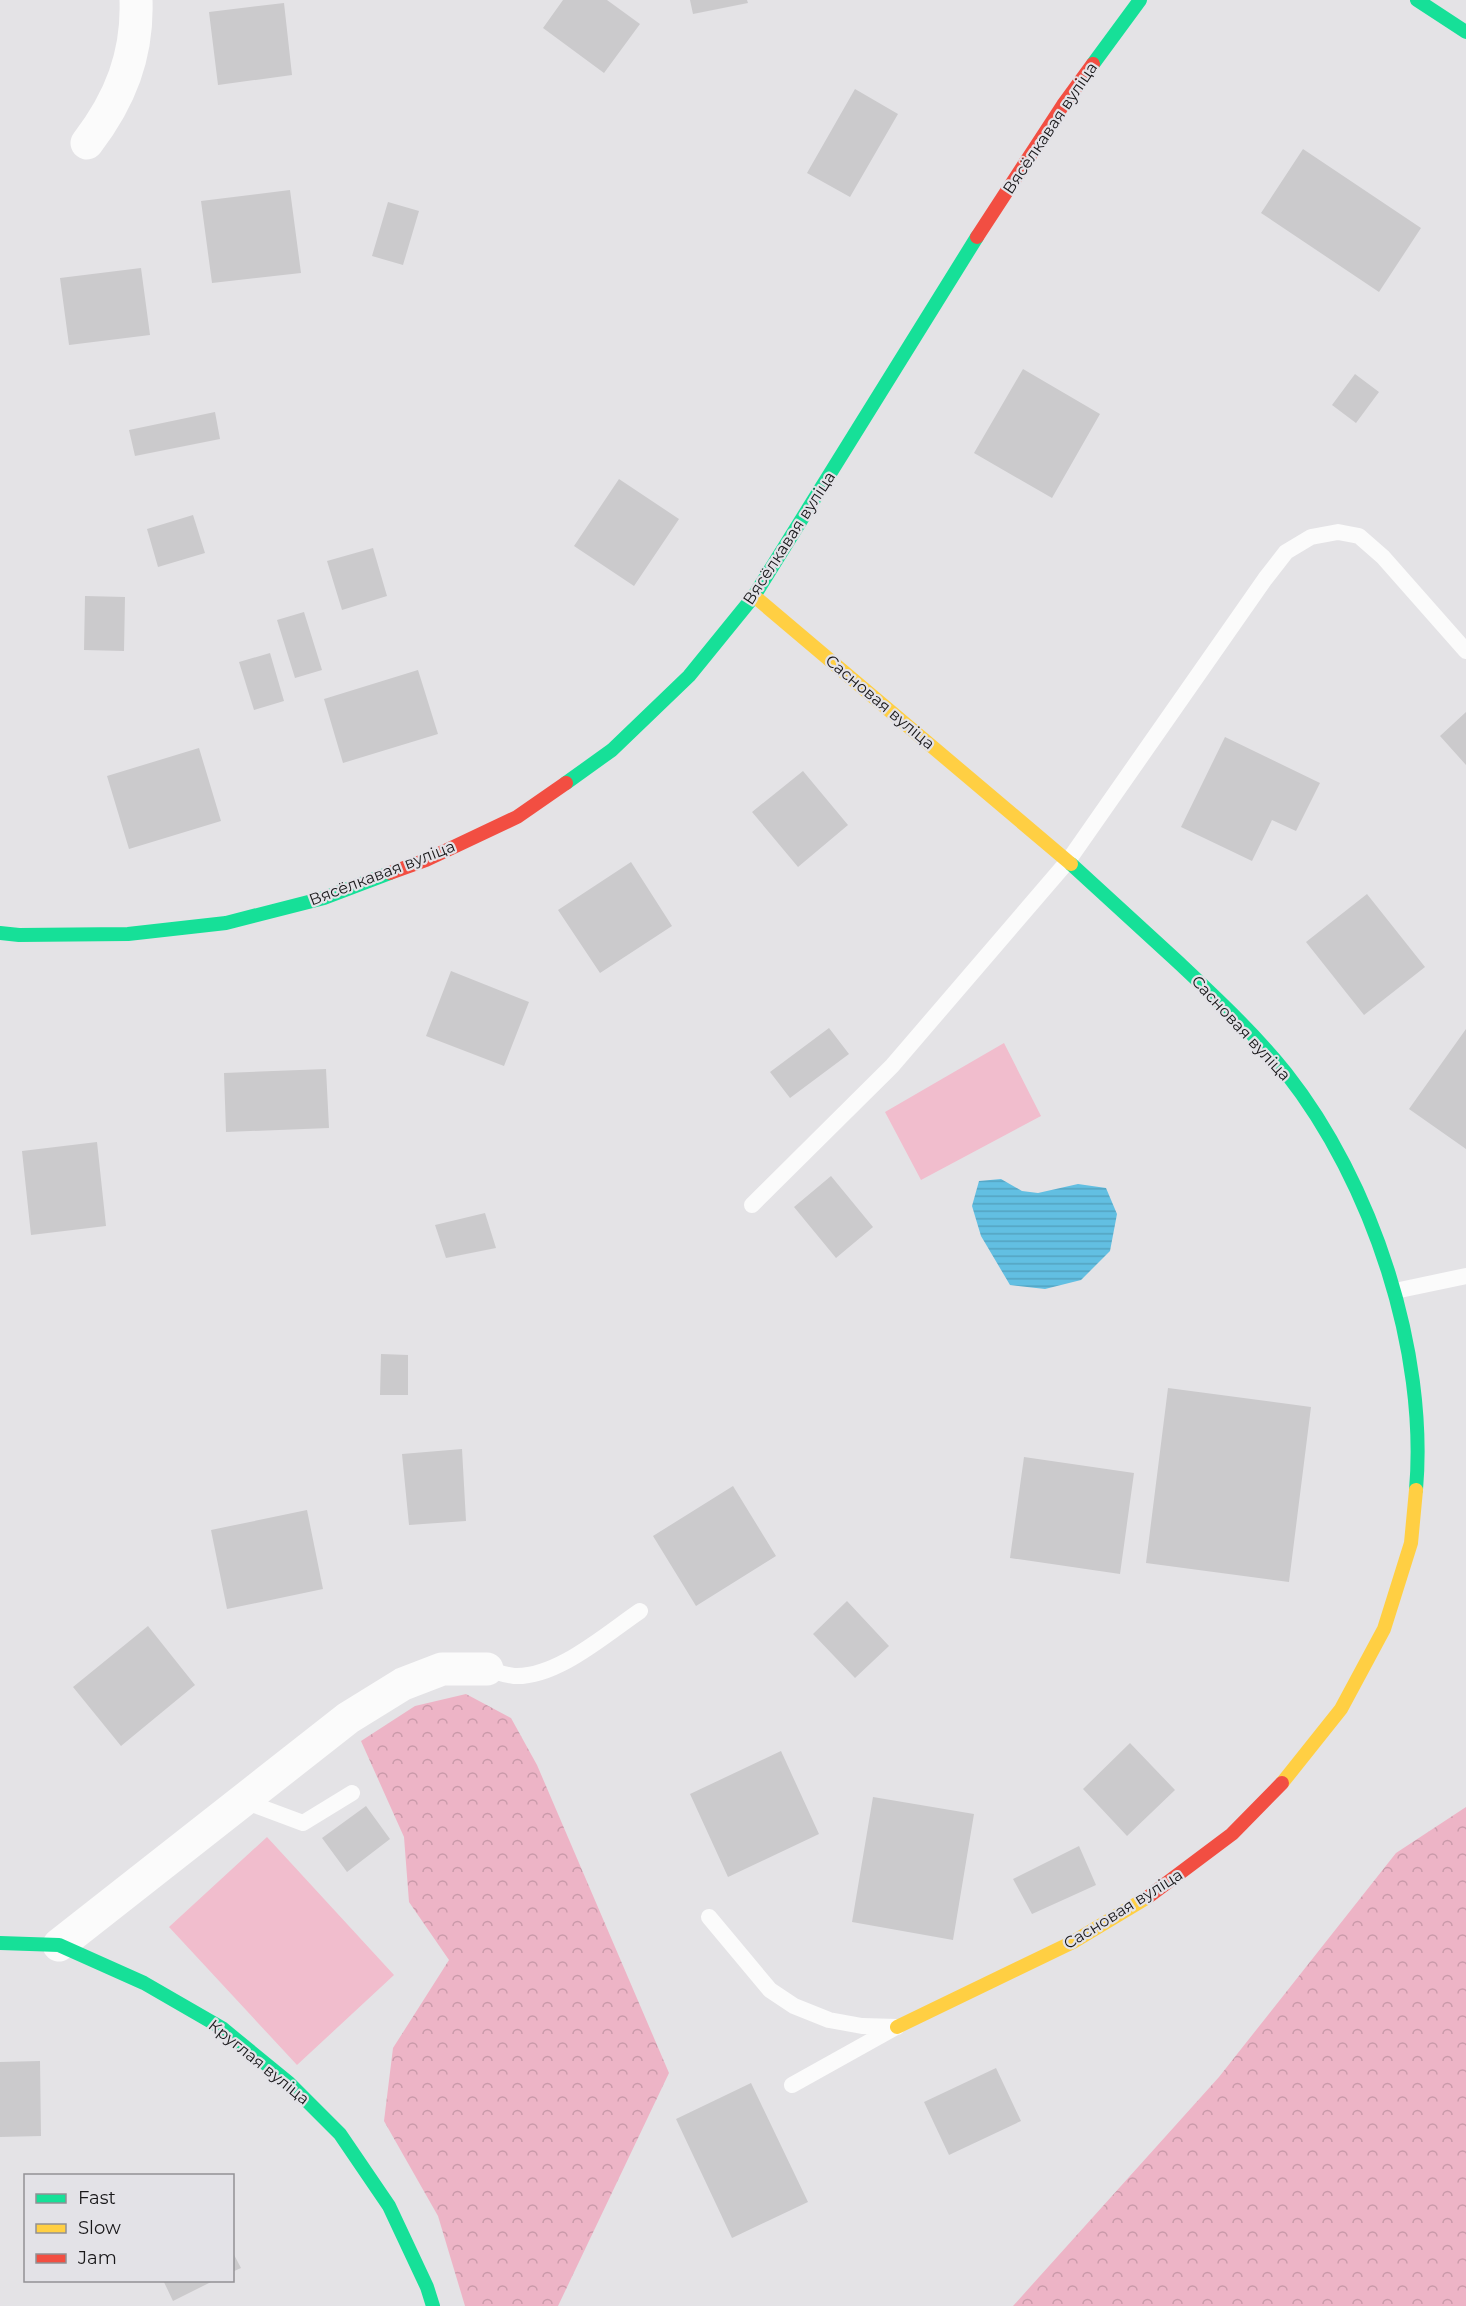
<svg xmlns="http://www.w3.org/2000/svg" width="1466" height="2306" viewBox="0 0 1466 2306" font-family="Montserrat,sans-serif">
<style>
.forest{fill:url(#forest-crowns)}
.pitch{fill:#f1bdcd}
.water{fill:url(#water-rules)}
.building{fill:#cbcacc}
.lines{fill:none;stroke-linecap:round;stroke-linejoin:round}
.lane{stroke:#fbfbfb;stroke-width:16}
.street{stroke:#fbfbfb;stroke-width:33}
.fast{stroke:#16e098;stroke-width:14}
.slow{stroke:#ffcf43;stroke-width:14}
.jam{stroke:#f24e42;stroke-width:14}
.labels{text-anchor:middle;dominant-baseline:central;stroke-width:4.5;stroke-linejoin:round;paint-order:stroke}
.street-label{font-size:16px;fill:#181719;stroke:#e3e2e7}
</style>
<defs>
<pattern id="forest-crowns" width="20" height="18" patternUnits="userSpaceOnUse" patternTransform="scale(1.5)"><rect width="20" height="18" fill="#edb4c6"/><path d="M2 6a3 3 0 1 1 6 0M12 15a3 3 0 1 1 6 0" fill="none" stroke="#ca9aaa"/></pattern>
<pattern id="water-rules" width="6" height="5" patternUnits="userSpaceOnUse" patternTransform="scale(1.5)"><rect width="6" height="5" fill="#62bfe2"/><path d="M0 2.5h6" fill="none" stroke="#54a3c1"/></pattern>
</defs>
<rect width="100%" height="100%" fill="#e4e3e6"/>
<path class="forest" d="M466,1694L511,1718L537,1765L669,2073L558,2306H465L438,2216L384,2121L393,2048L449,1960L409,1902L404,1837L361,1741L415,1706Z
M1466,1807V2306H1013L1219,2077L1396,1853Z"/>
<path class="pitch" d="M1004,1043L1041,1116L921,1180L885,1112Z
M267,1837L394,1975L297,2065L169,1927Z"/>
<path class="water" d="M1001,1179L1022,1191L1038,1193L1078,1184L1106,1188L1117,1214L1110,1251L1081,1280L1045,1289L1010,1285L981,1236L972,1206L979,1181Z"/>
<path class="building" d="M563,0H607L640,24L604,73L543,28Z
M690,0H747L748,3L693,14Z
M284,3L292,75L218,85L209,12Z
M855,89L898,114L850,197L807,173Z
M1303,149L1421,228L1379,292L1261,213Z
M290,190L301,273L212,283L201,201Z
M388,202L419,211L403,265L372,256Z
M141,268L150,335L69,345L60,278Z
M1023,369L1100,414L1052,498L974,453Z
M1355,374L1379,392L1356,423L1332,405Z
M215,412L220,439L135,456L129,430Z
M619,479L679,519L634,586L574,546Z
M193,515L205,553L158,567L147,529Z
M373,548L387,596L342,610L327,561Z
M85,596L125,597L124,651L84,650Z
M304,612L322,670L295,678L277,620Z
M270,653L284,701L254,710L239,662Z
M418,670L438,734L343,763L324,699Z
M1466,712V765L1440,736Z
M1225,737L1320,783L1296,831L1272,820L1252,861L1181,827Z
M199,748L221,821L129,849L107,776Z
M803,771L848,825L798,867L752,812Z
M631,862L672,926L600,973L558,910Z
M1367,894L1425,967L1364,1015L1306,942Z
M451,971L529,1002L504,1066L426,1036Z
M829,1028L849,1054L790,1098L770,1072Z
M1466,1029V1149L1409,1109Z
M326,1069L329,1128L226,1132L224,1073Z
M97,1142L106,1226L31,1235L22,1151Z
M831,1176L873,1227L836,1258L794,1207Z
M485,1213L496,1248L446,1258L435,1225Z
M381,1354L408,1355V1395H380Z
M1168,1388L1311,1407L1289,1582L1146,1563Z
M462,1449L466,1521L409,1525L402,1454Z
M1024,1457L1134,1473L1120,1574L1010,1558Z
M733,1486L776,1556L696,1606L653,1536Z
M307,1510L323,1589L227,1609L211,1530Z
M847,1601L889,1646L855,1678L813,1634Z
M148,1626L195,1685L121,1746L73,1687Z
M1130,1743L1175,1790L1127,1836L1083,1789Z
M781,1751L819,1834L728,1877L690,1794Z
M873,1797L974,1814L953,1940L852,1922Z
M366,1806L390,1839L347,1872L322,1838Z
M1079,1846L1096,1885L1032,1914L1013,1879Z
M40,2061L41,2136L0,2137V2062Z
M996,2068L1021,2121L949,2155L924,2102Z
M751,2083L808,2202L732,2238L676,2119Z
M232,2251L241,2268L232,2272Z
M163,2280H215L173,2301Z"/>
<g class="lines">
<path class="lane" d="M752,1205L892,1066L1068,861L1265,579L1286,552L1311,537L1338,532L1359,536L1383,557L1466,651
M1395,1291L1466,1276
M487,1669C495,1671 505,1675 514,1676C557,1678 606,1634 640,1611
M244,1801L303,1823L352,1793
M709,1917L770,1990L794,2006L829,2020L862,2026L897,2027
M792,2085L896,2027"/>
<path class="street" d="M87,143C120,100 138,55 136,0
M59,1945L348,1718L403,1684L442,1669H487"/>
<path class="fast" d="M1417,0L1466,32
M1093,64L1140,0
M566,783L612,750L689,676L754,596L977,237
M1071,864C1106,896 1142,929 1178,962C1215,997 1254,1033 1286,1073C1372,1182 1428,1351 1416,1490
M0,933L19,935L128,934L226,923L324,898L390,873
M0,1943L59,1945L144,1983L222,2028L289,2083L340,2134L389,2206L427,2287L433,2306"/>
<path class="slow" d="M754,596L1071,864
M1282,1783L1341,1709L1384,1629L1411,1543L1416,1490
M897,2027L1073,1942L1148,1897"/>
<path class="jam" d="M977,237L1063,105L1093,64
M390,873L426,860L517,817L566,783
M1148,1897L1232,1834L1282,1783"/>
</g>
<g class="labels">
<g class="street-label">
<text transform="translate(1050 128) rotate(-56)">Вясёлкавая вуліца</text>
<text transform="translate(789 538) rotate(-57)">Вясёлкавая вуліца</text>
<text transform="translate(880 702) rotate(40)">Сасновая вуліца</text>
<text transform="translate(382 873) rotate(-21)">Вясёлкавая вуліца</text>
<text transform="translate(1241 1028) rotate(47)">Сасновая вуліца</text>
<text transform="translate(1123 1909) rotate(-32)">Сасновая вуліца</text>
<text transform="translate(259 2062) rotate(39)">Круглая вуліца</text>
</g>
</g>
<rect x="24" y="2174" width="210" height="108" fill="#e3e2e7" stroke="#929195" stroke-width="1.5"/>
<rect x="36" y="2194" width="30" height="9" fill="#16e098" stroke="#929195" stroke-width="1.5"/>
<text x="78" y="2204" font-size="18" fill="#181719">Fast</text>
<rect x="36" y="2224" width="30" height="9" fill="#ffcf43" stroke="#929195" stroke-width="1.5"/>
<text x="78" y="2234" font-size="18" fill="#181719">Slow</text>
<rect x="36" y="2254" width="30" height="9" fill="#f24e42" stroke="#929195" stroke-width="1.5"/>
<text x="78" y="2264" font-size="18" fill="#181719">Jam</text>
</svg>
